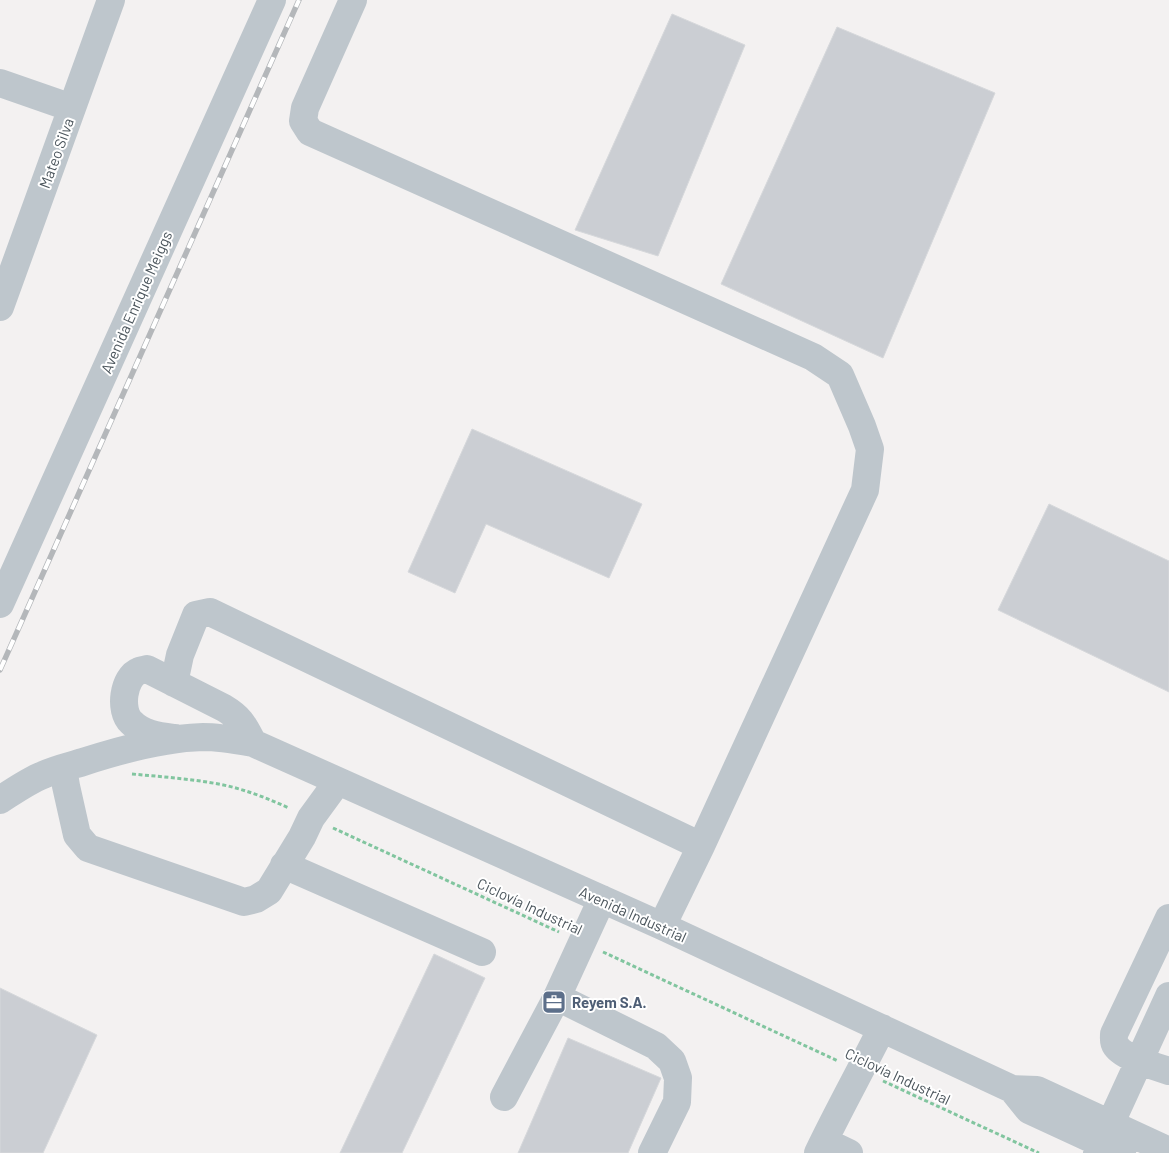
<svg xmlns="http://www.w3.org/2000/svg" width="1169" height="1153" viewBox="0 0 1169 1153" font-family="Barlow,sans-serif">
<style>
.building{fill:#cbced3;stroke:#d6d8db}
.lines{fill:none;stroke-linecap:round;stroke-linejoin:round}
.path{stroke:#81c59f;stroke-width:3;stroke-dasharray:4 2.5;stroke-linecap:butt}
.minor{stroke:#bec6cc;stroke-width:28}
.rail-casing{stroke:#b4b7ba;stroke-width:5.5}
.rail{stroke:#fff;stroke-width:4;stroke-dasharray:11;stroke-linecap:butt}
.labels{text-anchor:middle;dominant-baseline:central;stroke-width:4;stroke-linejoin:round;paint-order:stroke}
.street-label{font-size:15px;fill:#4b555c;stroke:#fff}
.service-label{font-size:15px;font-weight:bold;fill:#4e5e75;stroke:#fff;text-anchor:start}
</style>
<rect width="100%" height="100%" fill="#f3f1f1"/>
<path class="building" d="M672,14L745,45L658,256L575,230Z
M837,27L995,93L883,358L721,284Z
M472,429L642,504L609,578L486,524L455,593L408,572Z
M1049,504L1169,561V692L998,610Z
M434,954L485,978L402,1153H340Z
M0,988L97,1035L43,1153H0Z
M568,1038L661,1078L628,1153H518Z"/>
<g class="lines">
<path class="path" d="M132,774C164,777 196,779 228,786C249,791 269,799 289,808
M333,828L559,932
M603,952L838,1061
M883,1081L1039,1153"/>
<path class="minor" d="M353,0L305,108L303,121L310,132L813,357L840,375L862,426L870,449L865,490L701,846L662,926
M0,83L72,108
M0,307L111,0
M0,604L272,0
M174,683L180,655L196,615L210,612L701,846
M174,738C159,736 142,734 131,722C119,711 123,677 139,671C141,670 144,670 147,669L224,708C241,718 244,726 253,743
M63,768L66,786L77,835L88,848L244,902L256,899L269,891L302,837L311,818L338,781
M0,800C14,791 28,781 43,775C56,769 70,766 83,762C120,750 164,738 203,737C220,737 236,740 253,743L662,926L1012,1089L1037,1090L1169,1151
M284,865L482,952
M1169,918L1114,1034C1114,1039 1113,1042 1116,1046C1123,1057 1156,1067 1169,1071
M557,997L656,1046L672,1061L678,1078L677,1102L652,1153
M1012,1089L1029,1110L1122,1153
M504,1097L557,997L602,899
M824,1141L849,1153
M818,1153C838,1111 861,1070 882,1028
M1097,1153L1169,996"/>
<g class="rail-casing">
<path id="rail" d="M0,670L299,0"/>
</g>
<use href="#rail" class="rail"/>
</g>
<defs>
<g id="office-square" transform="scale(1.25)"><rect x="-9" y="-9" width="18" height="18" rx="4" fill="#5c6f8a" stroke="#fff"/><path d="M-6-3h4V-5.5h4V-3h4V5H-6ZM-1-4.5V-3h2v-1.5ZM-6 0V1H6V0Z" fill="#fff"/></g>
</defs>
<g fill-rule="evenodd">
<use href="#office-square" x="554" y="1002"/>
</g>
<g class="labels">
<g class="street-label">
<text transform="translate(56 153) rotate(-70)">Mateo Silva</text>
<text transform="translate(136 302) rotate(-66)">Avenida Enrique Meiggs</text>
<text transform="translate(530 906) rotate(25)">Ciclovía Industrial</text>
<text transform="translate(633 914) rotate(24)">Avenida Industrial</text>
<text transform="translate(898 1076) rotate(25)">Ciclovía Industrial</text>
</g>
<g class="service-label">
<text x="572" y="1002">Reyem S.A.</text>
</g>
</g>
</svg>
